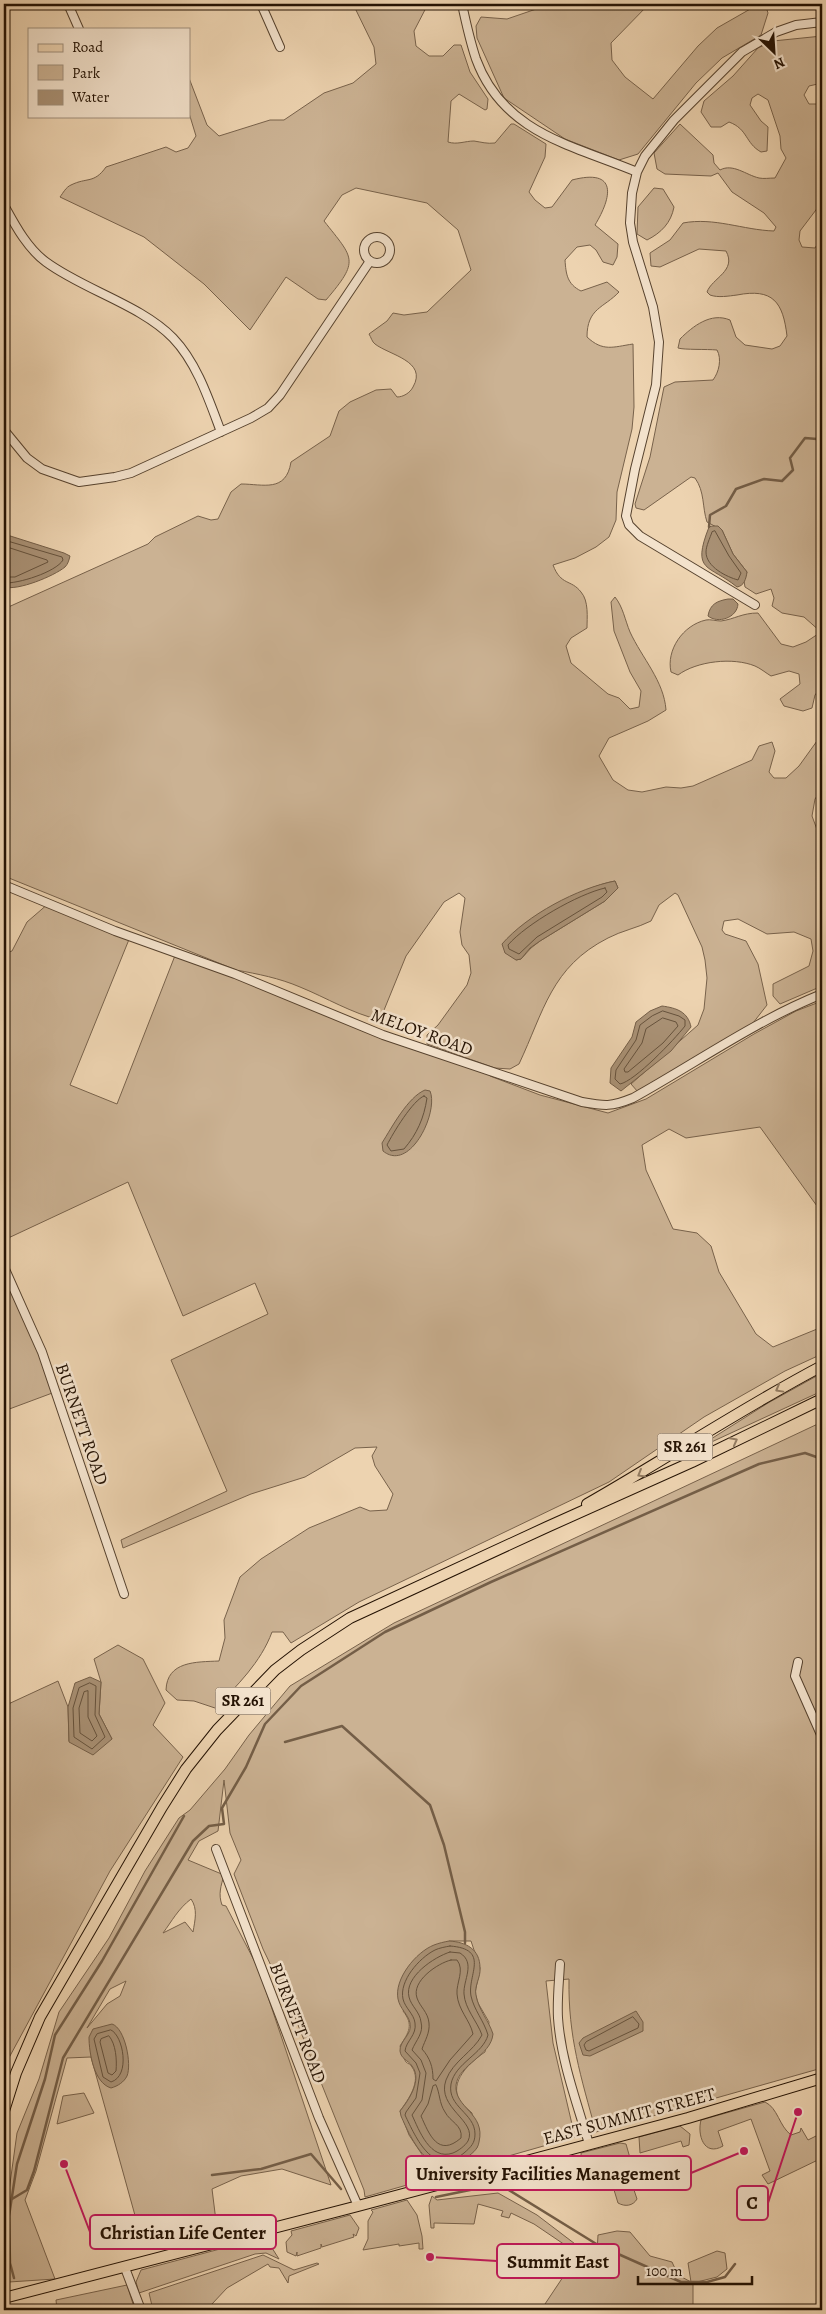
<svg xmlns="http://www.w3.org/2000/svg" width="826" height="2314" viewBox="0 0 826 2314" font-family="Alegreya,serif">
<style>
.green{fill:#cbb293;stroke:#78624b;fill-rule:evenodd}
.water{fill:#a99175;stroke:#745e47}
.lines{fill:none;stroke-linecap:round;stroke-linejoin:round}
.shore{stroke:#66523c;stroke-width:1}
.stream{stroke:#745e47;stroke-width:2.5}
.minor-casing{stroke:#56422e;stroke-width:10}
.major-casing{stroke:#241203;stroke-width:12}
.minor{stroke:#f3e2cc;stroke-width:8}
.major{stroke:#edd3b0;stroke-width:10}
.oneway{stroke:#937c62}
.labels{text-anchor:middle;dominant-baseline:central;stroke-width:5;stroke-linejoin:round;paint-order:stroke}
.shield{fill:#f3e2cc;stroke:#62503f;stroke-width:1}
.shield-label{font-size:16px;font-weight:bold;fill:#241203}
.street-label{font-size:18px;fill:#241203;stroke:#f3e2cc}
.leader{fill:none;stroke:#c2185b;stroke-width:2}
.callout-dot{fill:#c2185b;stroke:#f3e2cc;stroke-width:2}
.callout{fill:#f3e2cc;stroke:#c2185b;stroke-width:2}
.callout-label{font-size:19px;text-anchor:middle;font-weight:bold;fill:#241203}
</style>
<rect width="100%" height="100%" fill="#edd3b0"/>
<filter id="stains"><feTurbulence type="fractalNoise" baseFrequency=".004" numOctaves="4"/><feColorMatrix values="0 0 0 0 .2 0 0 0 0 .09 0 0 0 0 .02 0 0 0 .5 -.17"/></filter>
<radialGradient id="worn" r=".72"><stop offset=".6" stop-color="#630" stop-opacity="0"/><stop offset="1" stop-color="#630" stop-opacity=".3"/></radialGradient>
<path class="green" d="M353,4H428L414,31L416,46L429,56H443L454,45H461L470,72L488,99L487,109L485,110L459,94L451,101L448,142C457,145 465,141 474,141C481,142 487,144 495,143L511,124H514L546,144L545,157L529,192L535,200L545,208L552,207L572,180C618,168 612,197 595,225L618,244L617,257L613,265L603,262L596,250L590,245L577,247L565,260C566,274 567,284 581,291L607,282L619,292C604,308 587,308 587,337C603,352 613,347 633,344L634,407L632,429L617,492L616,520L609,537L596,547L575,558L553,565C561,586 571,579 581,592C589,601 587,618 587,628L571,638L566,646L571,663L608,694L619,698L630,709L639,707L641,691L630,672L614,631L611,602L615,597C623,607 625,620 630,632C642,658 664,681 666,710L648,721L609,738L599,756L613,780L628,790L642,792L666,787L681,788L693,786L752,760L759,746L772,742L775,751L769,772L774,778H786L799,766L822,734V789L815,799L812,816L822,843V986L780,1004L773,996V984L809,966L813,951L811,939L794,932L767,934L738,919L724,921L722,930L725,934L746,941L758,964L767,1005L753,1023L638,1092L631,1084L698,1025L704,1009L707,978L705,960L702,947L678,895L675,893L659,905L651,921C637,928 621,931 608,938C551,967 544,1011 519,1064L510,1069L495,1068L427,1044V1035L438,1025L467,985L471,973L469,955L462,945L460,932L465,898L459,893L444,902L406,956L380,1020C351,1013 327,998 300,987C279,978 258,974 236,970L4,876V609L148,544L155,537L198,516L211,520L218,519L231,492L241,484C263,484 286,493 291,462L330,436L339,411L350,402L376,390L391,389L397,397C403,397 410,393 413,387C428,361 389,355 375,344C372,342 371,337 369,334L387,321L393,313L404,315L427,312L471,270L458,230L427,203L356,188L342,195L324,221C354,259 360,260 326,300L318,299L286,277L250,330L204,284L144,237L60,197C63,193 66,187 71,185C87,177 94,184 106,167L166,147L176,152L188,148L196,136L189,113V78L207,125L219,136L270,120H284L324,93L353,83L376,64L374,47ZM615,881L618,888L605,901L540,941L531,948L521,959L516,960L503,944C523,919 583,887 615,881Z
M528,4H649L611,43L612,60L625,77L653,99L698,46L717,28L759,4H765L768,13L761,35L722,58L696,83L638,154L619,160L565,139L504,98L477,38L476,26L481,17L507,19L545,6Z
M822,36V83L809,86L804,95L809,104H822V202L800,231L799,240L802,247L815,248L822,236V686L815,695L812,708L803,711L784,706L780,699L800,684L799,674L789,671L771,676C766,673 760,668 755,666C733,657 697,661 678,675L671,672C666,650 683,625 706,620C710,619 716,621 721,621C735,619 742,613 758,613L781,644L793,647L806,642L821,632L804,617L782,613L772,606L774,598L771,589L756,594L745,587L744,581L747,572L733,554L722,530L707,522C702,507 705,492 695,478L691,477L644,510L636,508L635,504L650,457L664,387L675,382L713,380C719,372 722,359 717,350C707,349 684,350 678,348L680,339C693,326 711,312 730,320L736,337L745,345L772,349L780,346L787,336C783,302 773,288 737,295C729,296 718,298 710,295L707,292C712,278 737,271 726,251L699,249L660,267L651,266L650,253L670,240L683,223C714,217 743,230 774,231L776,227L764,213L732,192L718,173L711,176L665,174L657,169L654,153L680,124L713,155L714,163L720,170C733,163 746,175 759,178C764,179 769,178 775,178L786,158L781,149L780,136L768,100L758,94L752,98L750,105L761,121L768,127L767,151L761,152C745,143 748,129 729,122L721,127H711L701,112L704,101L733,76L758,48L773,41Z
M654,188L663,189L674,207C671,223 661,233 647,240L637,234L638,207Z
M49,903L130,937L70,1085L117,1104L176,953L488,1071L490,1076L540,1095L608,1113L646,1099L754,1034L796,1011L822,1001V1213L760,1127L686,1138L669,1129L642,1145L646,1170L673,1229L697,1233L711,1246L719,1272L756,1334L773,1347L822,1327V1354L785,1371L704,1417L609,1482L359,1602L291,1643L283,1632H272C261,1662 237,1686 215,1708L194,1701L177,1700L166,1690C167,1661 196,1662 219,1661L225,1638L224,1620L240,1577L261,1559L309,1528L360,1507L370,1511L387,1510L393,1494L375,1466L372,1456L377,1447L355,1448L305,1477L251,1494L123,1548L121,1540L227,1491L171,1360L268,1314L255,1283L183,1316L128,1182L4,1240V954L12,951L27,922Z
M4,1267L55,1392L4,1411Z
M822,1373V1391L692,1451L768,1403Z
M822,1422V2068L596,2132C581,2077 568,2037 569,1979L546,1981L553,2043L575,2137L365,2197L364,2190L290,2005L263,1949L234,1874L241,1860L230,1833L224,1780L218,1831L199,1841L188,1860L224,1875C221,1886 218,1894 222,1905L226,1906L259,1970L331,2185L282,2169L241,2176L212,2189L216,2221L198,2229L153,2226L136,2219L91,2057L67,2058L36,2171L25,2200L55,2279L9,2282L4,2244L8,2198L17,2133L39,2079L59,2012L109,1938L145,1871L179,1818L190,1810L225,1769L249,1735L290,1686L394,1623ZM191,1899C198,1909 195,1920 193,1932L185,1922L163,1933C172,1921 178,1909 191,1899ZM449,1941H471L480,1968L475,1993L478,2003L489,2022L485,2052C470,2062 448,2082 460,2101C463,2106 468,2109 472,2113L477,2148L462,2161L423,2156L409,2135L400,2111C408,2100 422,2081 412,2067C411,2064 408,2064 406,2062C403,2058 402,2051 400,2046C409,2032 414,2025 403,2011ZM126,1981L120,1996L107,2004L87,2028L110,1989Z
M118,1645L143,1659L165,1703L153,1725L183,1757L110,1871L4,2067V1706L58,1681L68,1707L69,1741L112,1739L99,1714L101,1682L94,1659Z
M84,2093L94,2113L57,2124L63,2096Z
M765,2102C778,2108 779,2126 791,2135L800,2132L801,2128L808,2140L822,2133V2158L768,2184L762,2175L770,2171L751,2119L718,2131L723,2146C704,2157 697,2135 701,2120Z
M680,2126L690,2134L689,2145L683,2147L681,2141L640,2153L639,2137Z
M620,2143L626,2144L630,2158L625,2163L637,2199C633,2206 625,2207 618,2203L611,2180L619,2178L616,2166L582,2175L581,2153Z
M498,2193L537,2215L583,2250L580,2266L597,2252L598,2235L617,2231L630,2232L650,2256L672,2262L678,2275L691,2282L688,2263L717,2251L725,2253L727,2269L717,2277L693,2283V2307L695,2310H541L575,2259L568,2253L571,2249L534,2224L511,2213L509,2218L501,2216L503,2211L478,2204L474,2224L434,2223V2228H431L429,2205L432,2196L437,2200Z
M407,2200L417,2215L422,2236L423,2249H419V2243L399,2246V2244L363,2250L368,2239V2221L373,2212L371,2210Z
M350,2215L359,2228L356,2236L353,2234L354,2237L322,2247L321,2244V2248L297,2256V2252L296,2256L287,2252L286,2242L292,2235L291,2231Z
M265,2237L279,2259L266,2253L255,2254L139,2293L136,2282L141,2270Z
M263,2255L294,2270L317,2263L319,2264L289,2276L288,2283L279,2268L270,2267L268,2264L227,2288L212,2304L215,2307V2310H153L149,2293Z
M127,2285L135,2310H57L56,2300Z"/>
<path class="water" d="M712,526H718L722,530L733,554L747,572C746,579 744,586 737,587C709,564 691,573 709,527Z
M4,534L64,553L70,556C69,560 68,564 65,567C54,576 18,591 4,587Z
M728,599H733L738,604C737,618 718,624 708,616C710,604 717,601 728,599Z
M615,881L618,888L605,901L540,941L530,948L521,959L516,960L505,953L502,944C527,915 578,888 615,881Z
M662,1006C677,1008 688,1012 691,1027L671,1051L621,1091L610,1083L611,1068L632,1037L636,1022L650,1011Z
M425,1090L430,1091C439,1112 410,1173 383,1151L382,1143C392,1127 408,1097 425,1090Z
M90,1677L101,1682L99,1714L112,1739L93,1755L69,1742L68,1707L75,1683Z
M449,1941C466,1942 480,1949 480,1968C481,1977 474,1986 476,1995C478,2009 489,2021 493,2034C491,2056 459,2064 456,2085C454,2108 486,2113 479,2142C478,2150 471,2154 465,2159C432,2185 411,2139 401,2116L400,2111C408,2101 423,2080 412,2066C408,2060 401,2059 400,2051C399,2041 413,2034 410,2023C408,2014 400,2009 398,1999C394,1979 416,1952 434,1945C439,1943 444,1942 449,1941Z
M636,2011L643,2022V2031L590,2056L583,2055L579,2043L583,2038Z
M112,2024C125,2028 132,2064 127,2076C124,2082 118,2086 111,2088C94,2083 89,2053 89,2037L93,2029Z"/>
<g class="lines">
<path class="shore" d="M715,531L729,556L741,573L738,580C727,577 706,567 706,552C706,546 710,538 712,532Z
M4,540L62,557L63,560C56,572 18,584 4,583
M4,546L47,560L48,562L15,577H4
M605,888L607,892L602,897L537,937L519,954L509,949L508,945C526,924 578,894 605,888Z
M663,1011L679,1016L685,1020V1026C674,1040 635,1081 620,1084L615,1079L616,1070L636,1040L640,1025L652,1016Z
M663,1018L676,1022L678,1026L663,1043L628,1072H625L624,1069L642,1043L646,1029Z
M424,1096L427,1098C424,1118 417,1134 404,1149L391,1151L387,1145C393,1133 413,1100 424,1096Z
M90,1683L96,1686L95,1715L105,1737L92,1749L74,1737L73,1708L79,1688Z
M88,1691V1717L97,1736L92,1741L80,1733L79,1708L84,1692Z
M450,1946C491,1949 467,1975 471,1996C474,2010 484,2021 488,2035C483,2054 455,2063 451,2084C447,2107 475,2113 475,2134C475,2143 471,2147 464,2153C433,2178 416,2138 405,2115L406,2112L416,2098L420,2073L416,2063L405,2051C406,2041 417,2035 415,2023C414,2014 405,2008 403,1999C399,1981 419,1958 435,1950C439,1948 445,1947 450,1946Z
M450,1952L460,1953C476,1963 463,1980 464,1994C465,2009 477,2021 482,2035C473,2052 453,2061 446,2080C436,2108 478,2121 468,2141C465,2146 458,2151 453,2153C430,2161 419,2130 412,2115L422,2100L426,2073L421,2060L412,2050C416,2040 424,2033 421,2022C420,2012 411,2006 409,1997C404,1977 434,1957 450,1952Z
M451,1960H457C465,1970 456,1983 457,1994C458,2010 470,2020 473,2034L450,2060L436,2081L433,2079C433,2067 430,2058 422,2049C425,2040 430,2033 429,2023C428,2012 420,2007 417,1998C411,1981 438,1963 451,1960Z
M633,2017L639,2024L638,2028L589,2051L586,2050L584,2045L586,2042Z
M111,2030C123,2035 131,2076 111,2082L103,2077L94,2039L97,2034Z
M109,2036C116,2044 117,2060 116,2071L112,2075L108,2073L100,2042L101,2039Z
M436,2085C440,2093 439,2103 445,2112C450,2122 463,2125 461,2138C438,2158 429,2134 421,2116L428,2104L433,2086Z"/>
<path class="stream" d="M709,527L710,515L726,506L736,489L764,479L782,481L793,470L790,458L805,438L817,439L822,437
M285,1742L342,1726L430,1805L444,1845L465,1932V1943
M424,2173L427,2159
M212,2175L261,2169L311,2154L341,2189
M436,2197L499,2184L598,2245L681,2282H707L725,2277L735,2264
M12,2199L27,2190L34,2171L63,2058L193,1841L209,1826L224,1824L222,1808L246,1767L265,1724L301,1686L385,1632L491,1582L759,1464L805,1453L822,1459
M14,2278L10,2263L9,2216L17,2164L45,2079L55,2035L102,1961L184,1816
M16,2309V2310"/>
<g class="minor-casing">
<path id="minor" d="M68,4L79,29
M261,4L280,47
M462,4C466,23 470,41 476,59C503,133 572,145 637,172
M4,205C15,225 27,248 46,262C84,290 141,305 173,338C197,363 209,400 221,432
M364 250a13 13 0 1 1 26 0a13 13 0 1 1-26 0Z
M4,430L27,458L42,469L79,482L115,477L131,473L251,418L268,408L280,395L370,261
M755,605L640,536L629,525L626,516L635,469L656,385L659,342L653,307L633,242L630,223L632,193L637,172L645,156L674,120L742,52L776,32L796,25L822,22
M4,885L115,931L235,974L383,1035L582,1102C605,1106 611,1107 633,1098C696,1063 755,1021 822,994
M4,1267L42,1352L124,1594
M798,1662L795,1676L822,1737
M216,1849L319,2118L358,2206
M560,1964C559,1982 557,2000 558,2018C561,2061 577,2103 589,2144
M125,2268L141,2310"/>
</g>
<g class="major-casing">
<path id="major" d="M587,1504C666,1459 742,1408 822,1366
M4,2111L16,2073L40,2017L162,1807L186,1769L217,1730L275,1670L301,1650L350,1618L547,1527L692,1462L822,1399
M4,2298L358,2206L688,2118L822,2078"/>
</g>
<use href="#minor" class="minor"/>
<use href="#major" class="major"/>
</g>
<defs><path id="oneway-chevron" d="M-2-3.5L2.5 0L-2 3.5" fill="none" stroke-width="1.6" stroke-linecap="round" stroke-linejoin="round" transform="scale(1.25)"/></defs>
<g class="oneway">
<use href="#oneway-chevron" transform="translate(779 1389) rotate(151)"/>
<use href="#oneway-chevron" transform="translate(734 1441) rotate(-28)"/>
<use href="#oneway-chevron" transform="translate(641 1474) rotate(150)"/>
</g>
<g class="labels">
<g class="shield">
<rect x="657.5" y="1433.5" width="55" height="27" rx="4"/>
<rect x="215.5" y="1687.5" width="55" height="27" rx="4"/>
</g>
<g class="shield-label">
<text x="685" y="1447">SR 261</text>
<text x="243" y="1701">SR 261</text>
</g>
<g class="street-label">
<text transform="translate(422 1032) rotate(20)">MELOY ROAD</text>
<text transform="translate(82 1424) rotate(71)">BURNETT ROAD</text>
<text transform="translate(298 2023) rotate(69)">BURNETT ROAD</text>
<text transform="translate(629 2116) rotate(-15)">EAST SUMMIT STREET</text>
</g>
</g>
<path class="leader" d="M744 2151L691 2173M798 2112L768 2203M64 2164L90 2232M430 2257L497 2261"/>
<g class="callout-dot">
<circle cx="744" cy="2151" r="5"/>
<circle cx="798" cy="2112" r="5"/>
<circle cx="64" cy="2164" r="5"/>
<circle cx="430" cy="2257" r="5"/>
</g>
<g class="callout">
<rect x="406" y="2156" width="285" height="34" rx="5"/>
<rect x="737" y="2186" width="31" height="34" rx="5"/>
<rect x="90" y="2215" width="186" height="34" rx="5"/>
<rect x="497" y="2244" width="122" height="34" rx="5"/>
</g>
<g class="callout-label">
<text x="548" y="2180">University Facilities Management</text>
<text x="752" y="2209">C</text>
<text x="183" y="2239">Christian Life Center</text>
<text x="558" y="2268">Summit East</text>
</g>
<rect width="826" height="2314" fill="none" stroke="#edd3b0" stroke-width="20"/>
<rect x="5" y="5" width="816" height="2304" fill="none" stroke="#241203" stroke-width="2.5"/>
<rect x="10" y="10" width="806" height="2294" fill="none" stroke="#241203"/>
<rect x="28" y="28" width="162" height="90" fill="#f3e2cc" stroke="#a08f7c"/>
<rect x="38" y="44" width="25" height="8" fill="#edd3b0" stroke="#a08f7c"/>
<text x="72" y="52" font-size="15" fill="#241203">Road</text>
<rect x="38" y="65" width="25" height="15" fill="#cbb293" stroke="#a08f7c"/>
<text x="72" y="78" font-size="15" fill="#241203">Park</text>
<rect x="38" y="90" width="25" height="15" fill="#a99175" stroke="#a08f7c"/>
<text x="72" y="102" font-size="15" fill="#241203">Water</text>
<g transform="translate(774 52) rotate(155)" stroke="#f3e2cc" stroke-width="4" paint-order="stroke">
<path d="M0-4L9 19L0 12L-9 19Z" fill="#241203"/>
<text y="-8" font-size="14" font-weight="bold" text-anchor="middle" fill="#241203">N</text>
</g>
<path d="M638 2276v8h114v-8" fill="none" stroke="#241203" stroke-width="2.5"/>
<text x="646" y="2276" font-size="15" fill="#241203" stroke="#f3e2cc" stroke-width="4" paint-order="stroke">100 m</text>
<rect width="100%" height="100%" filter="url(#stains)"/>
<rect width="100%" height="100%" fill="url(#worn)"/>
</svg>
